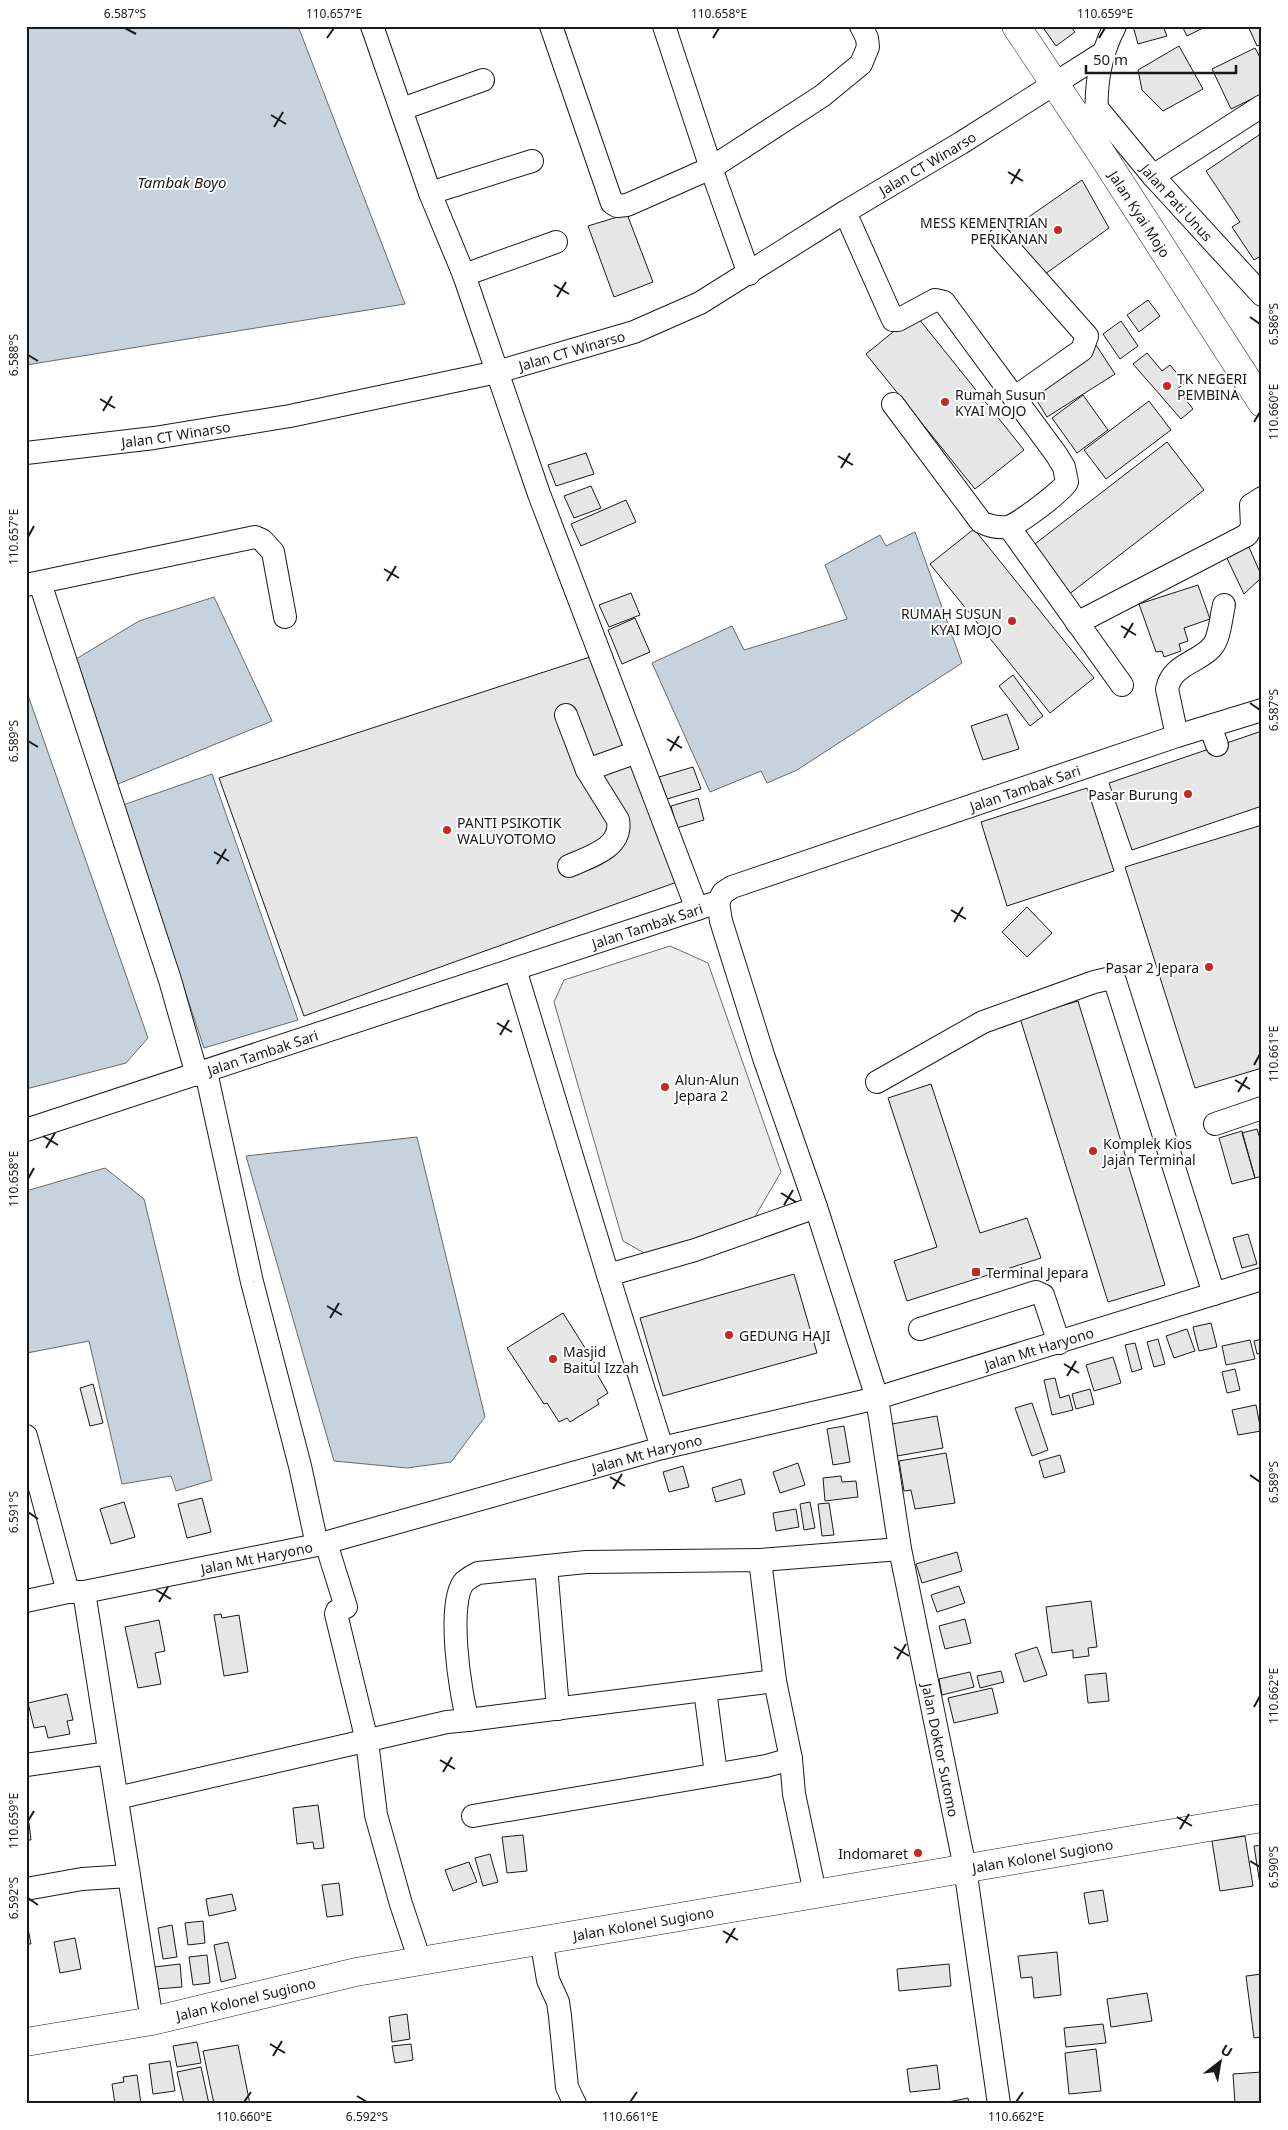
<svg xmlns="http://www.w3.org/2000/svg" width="1288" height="2130" viewBox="0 0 1288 2130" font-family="'Noto Sans',sans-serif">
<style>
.parking{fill:#ededed;stroke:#6a6a6a}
.water{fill:#c6d2dc;stroke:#6a6a6a}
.building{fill:#e6e6e6;stroke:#1a1a1a}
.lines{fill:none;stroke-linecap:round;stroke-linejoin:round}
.minor-casing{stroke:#1a1a1a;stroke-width:24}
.major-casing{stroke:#1a1a1a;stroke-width:29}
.minor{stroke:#fff;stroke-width:22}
.major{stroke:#fff;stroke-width:28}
.ticks{fill:none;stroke:#1a1a1a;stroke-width:2}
.poi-dot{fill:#c62828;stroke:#fff;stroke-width:2}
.labels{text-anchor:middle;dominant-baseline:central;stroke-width:4;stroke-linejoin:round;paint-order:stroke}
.street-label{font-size:14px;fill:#1a1a1a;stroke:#fff}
.poi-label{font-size:14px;fill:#1a1a1a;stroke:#fff;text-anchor:start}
.water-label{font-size:15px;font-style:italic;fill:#1a1a1a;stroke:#fff}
.neatline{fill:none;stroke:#1a1a1a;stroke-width:2}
.ticks-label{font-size:12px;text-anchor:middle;fill:#1a1a1a}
</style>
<rect width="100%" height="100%" fill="#fff"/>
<path class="parking" d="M670,946L708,963L781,1172L753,1220L646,1254L623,1241L554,1002L564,980Z"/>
<path class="water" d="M298,26L405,304L26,365V27Z
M915,532L962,663L797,770L767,783L761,771L710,792L652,663L732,626L744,650L847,619L825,565L880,535L886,546Z
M214,597L272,721L118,784L76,659L139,621Z
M26,696L29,698L148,1038L126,1063L26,1089Z
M212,774L298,1020L204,1048L123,805Z
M417,1137L485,1417L451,1462L407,1468L334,1461L246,1156Z
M105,1168L144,1199L212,1480L176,1491L171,1476L122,1484L89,1341L27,1353L26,1350V1191Z"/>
<path class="building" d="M1042,26H1070L1075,32L1056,46Z
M1133,26H1163L1167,36L1138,44Z
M1182,26H1207L1187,36Z
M1248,26H1262V44L1257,46Z
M1179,46L1203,89L1163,111L1142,90L1138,70Z
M1255,48L1262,61V94L1231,109L1212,69Z
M1262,133V255L1254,260L1232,227L1240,222L1206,171Z
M1082,180L1109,228L1041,277L1007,232Z
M627,214L653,282L614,297L588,226Z
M1148,300L1160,316L1139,332L1127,315Z
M915,314L1024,450L975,489L866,354Z
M1121,321L1138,346L1120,359L1103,334Z
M1096,345L1115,374L1047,417L1029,388Z
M1147,353L1162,371L1170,365L1185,383L1177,389L1193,409L1181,419L1133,364Z
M1083,395L1108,430L1077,453L1052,418Z
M1149,401L1171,430L1106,479L1084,450Z
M1167,442L1204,490L1068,595L1031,547Z
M586,453L594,474L556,486L548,465Z
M591,486L601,508L574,518L564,496Z
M626,500L636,522L581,546L571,524Z
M974,529L1094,678L1050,713L930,564Z
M1245,538L1262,577L1244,594L1223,550Z
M1198,585L1210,619L1184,628L1188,641L1179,644L1181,651L1164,657L1162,651L1156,652L1139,604Z
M631,593L640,615L609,627L599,605Z
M635,618L650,652L622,664L608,630Z
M590,657L677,882L304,1016L219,778Z
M1013,675L1043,716L1030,726L999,686Z
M1007,714L1019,749L983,760L971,726Z
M1262,731V806L1132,850L1109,783Z
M693,767L701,789L667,799L659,777Z
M1087,788L1114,871L1007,906L981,822Z
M698,798L704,820L677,828L671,806Z
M1262,825V1068L1195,1088L1125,867Z
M1027,907L1052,933L1027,957L1002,932Z
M1078,1001L1165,1285L1108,1302L1020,1018Z
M931,1084L980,1233L1027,1218L1041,1258L907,1301L894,1261L937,1247L888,1098Z
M1257,1129L1262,1145V1176L1255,1178L1242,1133Z
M1242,1131L1255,1178L1232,1184L1219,1138Z
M1248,1234L1257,1264L1242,1268L1233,1238Z
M794,1274L817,1353L663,1396L640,1318Z
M563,1313L599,1370L596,1372L608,1393L597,1400L599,1404L570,1422L567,1418L559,1422L547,1403L544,1404L507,1348Z
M1211,1323L1217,1347L1199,1351L1193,1327Z
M1187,1329L1195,1351L1174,1358L1166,1336Z
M1158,1339L1165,1364L1154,1367L1147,1342Z
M1262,1339V1353L1257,1354L1254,1341Z
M1250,1340L1255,1359L1226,1365L1222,1346Z
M1135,1343L1142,1369L1132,1372L1125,1345Z
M1113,1357L1121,1383L1094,1391L1086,1365Z
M1235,1369L1240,1390L1227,1393L1222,1372Z
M1055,1378L1060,1398L1069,1395L1073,1410L1052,1415L1044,1380Z
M93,1384L103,1423L90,1426L80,1388Z
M1090,1389L1094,1404L1076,1409L1072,1394Z
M1032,1403L1048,1450L1032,1456L1015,1408Z
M1256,1405L1261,1431L1238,1435L1232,1410Z
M937,1416L943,1448L897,1456L892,1424Z
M844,1426L850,1462L833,1465L827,1429Z
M946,1453L955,1503L915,1509L911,1490L904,1491L899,1461Z
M1060,1455L1065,1472L1044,1478L1039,1461Z
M798,1463L805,1485L780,1493L773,1472Z
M683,1466L689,1487L669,1492L663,1472Z
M841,1476L842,1482L856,1481L858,1497L825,1501L823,1478Z
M741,1479L745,1494L716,1502L712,1488Z
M202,1498L211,1532L187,1538L178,1504Z
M124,1502L135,1537L111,1544L100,1509Z
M810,1502L815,1528L804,1530L800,1504Z
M829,1503L834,1535L822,1536L818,1504Z
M796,1509L799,1527L776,1531L773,1513Z
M957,1552L962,1571L922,1583L916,1564Z
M959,1586L965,1603L937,1612L931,1595Z
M1091,1601L1097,1647L1088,1648L1089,1656L1073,1658V1650L1052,1653L1046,1607Z
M221,1614L222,1618L239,1615L248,1672L224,1676L214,1615Z
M965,1619L971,1643L945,1649L939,1626Z
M159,1620L165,1651L155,1653L161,1684L138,1688L125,1627Z
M1037,1647L1047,1675L1024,1682L1015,1654Z
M1001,1671L1004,1682L980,1688L977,1676Z
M970,1672L974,1687L942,1695L939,1679Z
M1106,1673L1109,1701L1088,1703L1085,1675Z
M992,1688L998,1713L954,1723L948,1698Z
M67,1694L73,1720L67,1721L70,1734L48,1738L45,1726L34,1728L28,1703Z
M318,1805L324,1848L314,1849L313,1842L297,1844L293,1808Z
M26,1823H29L31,1840H26Z
M523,1835L527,1871L507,1873L502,1837Z
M1245,1836L1253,1886L1220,1891L1212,1841Z
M1262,1845V1897L1254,1846Z
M490,1854L498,1882L483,1886L475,1858Z
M469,1862L477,1882L453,1891L445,1870Z
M339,1883L343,1915L327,1917L322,1885Z
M1103,1890L1108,1921L1089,1924L1084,1893Z
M232,1894L236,1910L209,1916L206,1899Z
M26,1918L31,1944H26Z
M203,1921L205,1943L188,1945L185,1923Z
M172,1925L177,1957L163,1959L158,1928Z
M75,1938L81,1969L60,1973L54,1942Z
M228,1942L236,1978L221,1982L214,1945Z
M1057,1952L1061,1995L1034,1998L1032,1977L1021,1978L1018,1956Z
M207,1955L210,1983L193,1985L189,1957Z
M180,1964L182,1987L156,1989L154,1967Z
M949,1964L951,1986L899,1991L897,1969Z
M1262,1974V2037L1254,2038L1246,1976Z
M1147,1993L1152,2021L1111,2027L1107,1999Z
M407,2014L410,2039L392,2042L389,2017Z
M1103,2024L1106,2043L1066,2047L1064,2028Z
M197,2042L201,2063L177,2067L173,2046Z
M411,2044L413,2060L395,2063L392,2046Z
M238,2045L250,2104H214L203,2051Z
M1096,2049L1101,2091L1069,2094L1065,2053Z
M170,2061L175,2091L153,2094L149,2064Z
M937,2065L940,2089L910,2092L907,2069Z
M201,2067L209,2104H184L177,2072Z
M1262,2072V2104H1235L1233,2074Z
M137,2075L141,2104H115L112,2084L124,2082L123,2077Z
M968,2098L969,2104H938Z"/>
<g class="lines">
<g class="minor-casing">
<g id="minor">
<path d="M372,26L430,193L464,275L539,494L697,909"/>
<path d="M551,26L612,203L617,206L627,205L711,168L749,274"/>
<path d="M664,26L711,168L822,96L861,64L868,47L867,38L861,26"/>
<path id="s1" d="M1096,107L1153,176L1262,295"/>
<path d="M402,109L483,80"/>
<path d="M1097,122C1095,87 1099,57 1115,26"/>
<path d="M1153,176L1262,106"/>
<path d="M430,193L532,161"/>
<path d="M845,212L893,320H898L935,300L944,302L1056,454L1064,467L1067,482C1063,491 1017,525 1008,527C999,528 989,526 981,522L893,404"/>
<path d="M1000,238L1087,336L1082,350L1014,398"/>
<path d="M464,275L556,242"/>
<path id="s2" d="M26,453L154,438L290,416L497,372L634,332L700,303L845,212L961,143L1103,53"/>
<path d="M1009,527L1122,685"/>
<path d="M40,583L170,980L197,1075"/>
<path d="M26,585L255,537L262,540L273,552L285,617"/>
<path d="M1077,623L1247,535L1252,527L1251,505L1262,498"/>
<path d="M566,715L587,770L637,752"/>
<path d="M1210,726L1217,745"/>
<path d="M1177,736L1167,689C1172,664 1198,663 1212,647C1220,638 1221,617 1224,605"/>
<path d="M569,866C589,857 623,848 618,820L587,770"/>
<path id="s3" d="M718,902L721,921L764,1058L816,1207L877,1398L900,1549L965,1868L999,2104"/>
<path d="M515,969L608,1275L695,1250L816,1207"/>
<path d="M206,1072L252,1282L300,1466L317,1545"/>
<path d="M877,1082L983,1022L1094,982L1107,979L1115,981L1214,1294"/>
<path d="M1215,1124L1262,1108"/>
<path id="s4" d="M26,1130L718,902L723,893L732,887L1177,736L1262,710"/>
<path d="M608,1275L662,1448"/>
<path d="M920,1329L1036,1292L1043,1295L1059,1343"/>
<path d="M26,1436L68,1592"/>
<path d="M326,1543L346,1607L337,1611L336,1614L367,1741L376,1815L401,1904L420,1961"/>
<path d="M760,1560L900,1549"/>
<path d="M546,1566L558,1709"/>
<path d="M84,1592L152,2021"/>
<path id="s5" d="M26,1601L68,1592H84L317,1545L662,1448L877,1398L1262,1279"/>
<path d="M705,1690L716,1774"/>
<path d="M468,1720L775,1681"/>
<path d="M26,1765L109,1753"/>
<path d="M117,1798L447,1722L468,1720C460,1695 446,1599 465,1581C469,1578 474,1575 478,1573L586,1562L760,1560L775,1681L791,1759L794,1794L815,1893"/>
<path d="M473,1816L766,1766L791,1759"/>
<path d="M26,1889L82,1879L129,1876"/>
<path d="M541,1939L548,1980L558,2002L560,2016L567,2087L575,2104"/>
</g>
</g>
<g class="major-casing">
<g id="major">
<path id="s6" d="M1016,26L1099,150L1262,403"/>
<path id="s7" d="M26,2042L152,2021L356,1972L1262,1818"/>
</g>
</g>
<use href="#minor" class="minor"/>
<use href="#major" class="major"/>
</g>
<path class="ticks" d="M125,28L136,34M327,38L334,28M713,38L719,28M1099,38L1105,28M271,115L286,124M274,127L283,112M1008,172L1023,181M1011,184L1020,169M554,285L569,294M557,297L566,282M1250,317L1260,324M28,355L38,361M100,399L115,408M103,411L112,396M1254,422L1260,412M838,456L853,465M841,468L850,453M28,537L34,526M384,569L399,578M387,581L396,566M1121,626L1136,635M1124,638L1133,623M1250,703L1260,710M667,739L682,748M28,741L38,747M670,751L679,736M214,852L229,861M217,864L226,849M951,910L966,919M954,922L963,907M497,1023L512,1032M500,1035L509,1020M1254,1065L1260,1054M1235,1080L1250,1089M1238,1092L1247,1077M43,1136L58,1145M46,1148L55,1133M28,1179L34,1168M781,1193L796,1202M784,1205L793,1190M327,1306L342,1315M330,1318L339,1303M1064,1364L1079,1373M1067,1376L1076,1361M1250,1475L1260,1482M610,1477L625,1486M613,1489L622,1474M28,1512L38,1519M156,1590L171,1599M159,1602L168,1587M894,1647L909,1656M897,1659L906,1644M1254,1707L1260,1696M440,1760L455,1769M443,1772L452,1757M1177,1817L1192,1826M28,1821L34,1811M1180,1829L1189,1814M1250,1861L1260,1867M28,1898L38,1905M723,1931L738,1940M726,1943L735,1928M270,2044L285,2053M273,2056L282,2041M357,2096L367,2102M244,2102L251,2092M630,2102L637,2092M1016,2102L1023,2092"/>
<g class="poi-dot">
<circle cx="1058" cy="230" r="5"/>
<circle cx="1167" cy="386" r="5"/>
<circle cx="945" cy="402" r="5"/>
<circle cx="1012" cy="621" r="5"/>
<circle cx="1188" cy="794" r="5"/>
<circle cx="447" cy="830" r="5"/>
<circle cx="1209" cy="967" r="5"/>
<circle cx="665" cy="1087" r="5"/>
<circle cx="1093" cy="1151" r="5"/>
<rect x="971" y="1267" width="10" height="10" rx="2.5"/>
<circle cx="729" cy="1335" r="5"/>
<circle cx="553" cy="1359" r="5"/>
<circle cx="918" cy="1853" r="5"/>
</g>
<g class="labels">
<g class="street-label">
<text stroke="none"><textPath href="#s2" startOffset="960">Jalan CT Winarso</textPath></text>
<text stroke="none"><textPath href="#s1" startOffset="125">Jalan Pati Unus</textPath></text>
<text stroke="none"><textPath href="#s6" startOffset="225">Jalan Kyai Mojo</textPath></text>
<text stroke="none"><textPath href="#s2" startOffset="556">Jalan CT Winarso</textPath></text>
<text stroke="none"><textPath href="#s2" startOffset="151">Jalan CT Winarso</textPath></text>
<text stroke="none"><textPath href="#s4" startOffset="1059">Jalan Tambak Sari</textPath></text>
<text stroke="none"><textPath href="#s4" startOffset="654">Jalan Tambak Sari</textPath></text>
<text stroke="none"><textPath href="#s4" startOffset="249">Jalan Tambak Sari</textPath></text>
<text stroke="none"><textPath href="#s5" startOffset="1045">Jalan Mt Haryono</textPath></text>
<text stroke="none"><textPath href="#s5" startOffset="639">Jalan Mt Haryono</textPath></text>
<text stroke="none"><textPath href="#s5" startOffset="235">Jalan Mt Haryono</textPath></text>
<text stroke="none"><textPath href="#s3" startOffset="879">Jalan Doktor Sutomo</textPath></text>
<text stroke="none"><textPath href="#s7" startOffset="1034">Jalan Kolonel Sugiono</textPath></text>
<text stroke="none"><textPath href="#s7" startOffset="629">Jalan Kolonel Sugiono</textPath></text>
<text stroke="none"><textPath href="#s7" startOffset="224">Jalan Kolonel Sugiono</textPath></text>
</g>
<g class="poi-label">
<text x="1048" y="222" text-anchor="end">MESS KEMENTRIAN<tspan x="1048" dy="16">PERIKANAN</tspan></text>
<text x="1177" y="378">TK NEGERI<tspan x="1177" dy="16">PEMBINA</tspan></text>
<text x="955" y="394">Rumah Susun<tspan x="955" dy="16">KYAI MOJO</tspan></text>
<text x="1002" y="613" text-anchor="end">RUMAH SUSUN<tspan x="1002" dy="16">KYAI MOJO</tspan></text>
<text x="1178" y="794" text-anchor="end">Pasar Burung</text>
<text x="457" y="822">PANTI PSIKOTIK<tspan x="457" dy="16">WALUYOTOMO</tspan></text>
<text x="1199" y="967" text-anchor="end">Pasar 2 Jepara</text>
<text x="675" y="1079">Alun-Alun<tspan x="675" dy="16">Jepara 2</tspan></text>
<text x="1103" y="1143">Komplek Kios<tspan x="1103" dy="16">Jajan Terminal</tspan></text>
<text x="986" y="1272">Terminal Jepara</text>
<text x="739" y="1335">GEDUNG HAJI</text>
<text x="563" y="1351">Masjid<tspan x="563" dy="16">Baitul Izzah</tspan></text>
<text x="908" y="1853" text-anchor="end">Indomaret</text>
</g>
<g class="water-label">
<text x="182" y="182">Tambak Boyo</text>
</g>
</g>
<rect width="1288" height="2130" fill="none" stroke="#ffffff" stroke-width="55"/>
<g transform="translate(1220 2062) rotate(31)" stroke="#ffffff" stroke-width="4" paint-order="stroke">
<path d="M0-4L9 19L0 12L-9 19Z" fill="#1a1a1a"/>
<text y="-8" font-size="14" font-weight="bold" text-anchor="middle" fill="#1a1a1a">U</text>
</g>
<path d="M1086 65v8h150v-8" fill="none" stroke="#1a1a1a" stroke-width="2.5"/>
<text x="1093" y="65" font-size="15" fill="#1a1a1a" stroke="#ffffff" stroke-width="4" paint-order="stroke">50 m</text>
<rect x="28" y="28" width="1232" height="2074" class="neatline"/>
<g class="ticks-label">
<text x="125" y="18">6.587°S</text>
<text x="334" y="18">110.657°E</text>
<text x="719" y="18">110.658°E</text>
<text x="1105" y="18">110.659°E</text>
<text transform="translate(1274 324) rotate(-90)" y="4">6.586°S</text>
<text transform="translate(14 355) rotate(-90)" y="4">6.588°S</text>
<text transform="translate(1274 412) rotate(-90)" y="4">110.660°E</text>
<text transform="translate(14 537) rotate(-90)" y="4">110.657°E</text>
<text transform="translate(1274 710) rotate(-90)" y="4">6.587°S</text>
<text transform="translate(14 741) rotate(-90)" y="4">6.589°S</text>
<text transform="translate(1274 1054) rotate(-90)" y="4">110.661°E</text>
<text transform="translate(14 1179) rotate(-90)" y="4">110.658°E</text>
<text transform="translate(1274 1482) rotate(-90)" y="4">6.589°S</text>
<text transform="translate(14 1512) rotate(-90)" y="4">6.591°S</text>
<text transform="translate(1274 1696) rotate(-90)" y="4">110.662°E</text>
<text transform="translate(14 1821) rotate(-90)" y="4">110.659°E</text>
<text transform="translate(1274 1867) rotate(-90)" y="4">6.590°S</text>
<text transform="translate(14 1898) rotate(-90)" y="4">6.592°S</text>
<text x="244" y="2121">110.660°E</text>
<text x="367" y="2121">6.592°S</text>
<text x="630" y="2121">110.661°E</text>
<text x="1016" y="2121">110.662°E</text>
</g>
</svg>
